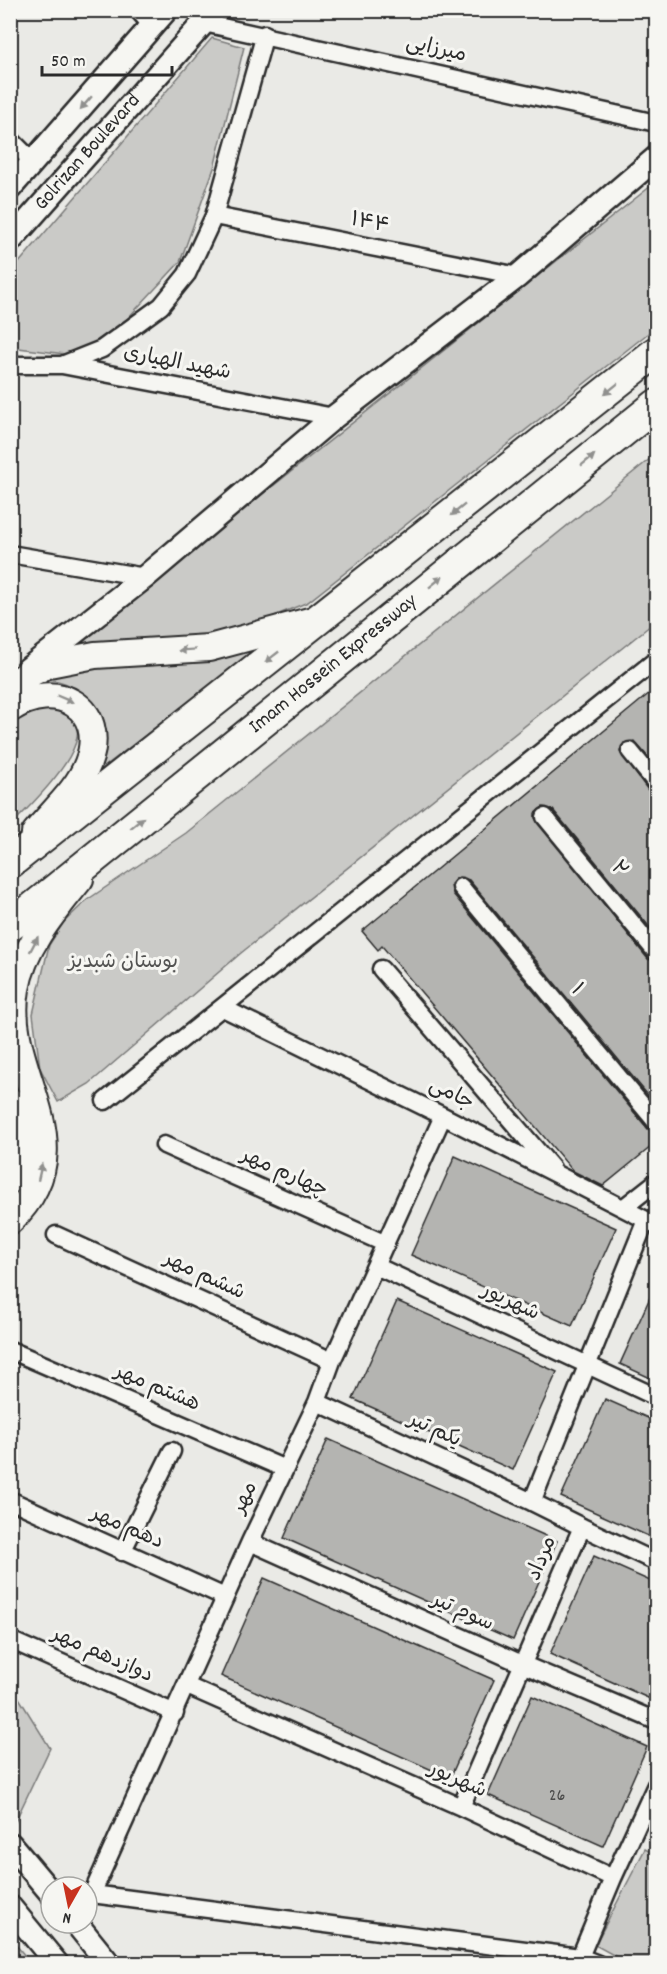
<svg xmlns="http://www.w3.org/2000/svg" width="667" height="1974" viewBox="0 0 667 1974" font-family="Dekko,'Playpen Sans Arabic',sans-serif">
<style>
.green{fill:#cacac7;stroke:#7a7a79;stroke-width:1.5}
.building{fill:#b4b4b1;stroke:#2b2b2b;stroke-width:1.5}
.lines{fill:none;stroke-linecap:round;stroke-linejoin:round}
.street-casing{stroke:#2b2b2b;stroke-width:21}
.secondary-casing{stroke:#2b2b2b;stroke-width:27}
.primary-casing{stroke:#2b2b2b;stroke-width:30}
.highway-casing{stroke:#2b2b2b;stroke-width:34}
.street{stroke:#f6f6f2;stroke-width:16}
.secondary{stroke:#f6f6f2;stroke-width:22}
.primary{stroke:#f6f6f2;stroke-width:26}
.highway{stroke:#f6f6f2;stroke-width:30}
.oneway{fill:#90908e}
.labels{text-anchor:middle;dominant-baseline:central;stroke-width:6;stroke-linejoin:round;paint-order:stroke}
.number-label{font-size:18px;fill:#4d4d4c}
.street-label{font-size:21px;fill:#2b2b2b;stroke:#f6f6f2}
.park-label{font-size:21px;fill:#535352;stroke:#f6f6f2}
</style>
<rect width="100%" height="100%" fill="#eaeae6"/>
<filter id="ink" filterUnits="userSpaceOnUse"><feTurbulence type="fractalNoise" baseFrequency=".0167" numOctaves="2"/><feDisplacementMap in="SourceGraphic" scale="12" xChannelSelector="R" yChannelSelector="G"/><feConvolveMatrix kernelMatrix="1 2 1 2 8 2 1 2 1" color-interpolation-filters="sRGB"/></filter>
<g filter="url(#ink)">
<path class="green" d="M212,38L244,47L214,168L180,262L127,319L92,344L65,354L11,347V272Z
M656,182V327L308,602L221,638L75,643Z
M656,454V621L241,953L89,1084L58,1102L40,1068L33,1014L49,945L64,922L87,900L186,833Z
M257,649L95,774C99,763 105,750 106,738C108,704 71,678 41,679L45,672L152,661H205Z
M43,709C128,714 32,804 11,825V724L30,711Z
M11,1685L50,1748L14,1824L10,1820Z
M645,1849L656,1855V1963H628L595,1945Z
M10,1939H11L31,1963H11Z"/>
<path class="building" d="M657,687V767L634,741L624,743L620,752L648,790L657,793V936L553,810L543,807L535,813V818L648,959L657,962V1106L469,880L459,877L451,884L453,894L648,1129L657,1132V1142L603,1186L573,1171L382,946L378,950L362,931Z
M455,1156L616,1228L572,1326L411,1255Z
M657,1282V1381L620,1364Z
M397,1301L557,1372L513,1470L353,1399Z
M605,1399L657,1422V1540L561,1497Z
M328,1439L557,1541L513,1640L284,1538Z
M594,1556L657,1584V1702L550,1654Z
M264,1578L494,1680L450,1778L221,1676Z
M532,1696L647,1747L603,1846L488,1795Z"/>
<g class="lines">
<g class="street-casing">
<path id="street" d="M138,10L152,26
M204,23L656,123
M10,139L34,163
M214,216L518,276
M10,365H62L334,417
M62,365L102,349L161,306L187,274L214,216L265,34
M10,554L145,577
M630,751L656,783
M545,817L656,952
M461,887L656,1122
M381,969L552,1168
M223,1008L443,1116L654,1224
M105,1101L656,660
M164,1145L386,1244
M623,1208L656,1182
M56,1235L332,1361
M376,1266L656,1397
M10,1350L285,1469
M317,1402L532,1502
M10,1500L225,1597
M582,1527L656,1562
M250,1542L522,1664L656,1721
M122,1552L172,1451
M10,1640L175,1713
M187,1686L461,1807L613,1878L656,1785
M461,1807L582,1527L532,1502L646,1220
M92,1894L580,1957L613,1878
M87,1899L92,1894L250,1542L317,1402L332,1361L443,1116
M580,1957L598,1964"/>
</g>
<g class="secondary-casing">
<g id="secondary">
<path d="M10,188L166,10"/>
<path id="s1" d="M10,241L215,10"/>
<path d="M28,669L145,577L334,417L518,276L656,158"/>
<path d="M10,1844L51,1893"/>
<path d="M10,1907L57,1964"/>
<path d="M76,1923L109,1964"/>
</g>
</g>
<g class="primary-casing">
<path id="primary" d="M10,684L49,664L95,655L209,648L313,620
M10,709C55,678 109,707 88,763C78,790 53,811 35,833
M10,1101C21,1127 23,1155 10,1180
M10,1221C90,1143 1,1074 16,989C23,947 54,911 80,879"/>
</g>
<g class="highway-casing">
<g id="highway">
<path d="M10,863L656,352"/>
<path id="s2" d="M10,926L656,405"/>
</g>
</g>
<use href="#street" class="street"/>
<use href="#secondary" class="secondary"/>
<use href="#primary" class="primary"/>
<use href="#highway" class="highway"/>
</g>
<defs><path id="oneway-solid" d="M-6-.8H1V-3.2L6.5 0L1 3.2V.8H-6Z" transform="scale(1.5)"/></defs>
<g class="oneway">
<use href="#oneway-solid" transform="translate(86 103) rotate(131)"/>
<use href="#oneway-solid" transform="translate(611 389) rotate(141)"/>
<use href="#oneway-solid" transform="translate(588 460) rotate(-39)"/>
<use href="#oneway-solid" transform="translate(458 510) rotate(141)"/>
<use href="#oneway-solid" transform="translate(436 582) rotate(-39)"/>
<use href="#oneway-solid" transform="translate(187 650) rotate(176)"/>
<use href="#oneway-solid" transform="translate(272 657) rotate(142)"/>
<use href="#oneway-solid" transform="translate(65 699) rotate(23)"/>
<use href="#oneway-solid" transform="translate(137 823) rotate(-39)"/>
<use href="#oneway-solid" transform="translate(34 944) rotate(-62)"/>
<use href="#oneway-solid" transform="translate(40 1172) rotate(-77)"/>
</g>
</g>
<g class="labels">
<g class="number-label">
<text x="557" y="1796">26</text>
</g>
<g class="street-label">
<text transform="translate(436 50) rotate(13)">میرزایی</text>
<text stroke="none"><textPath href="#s1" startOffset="118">Golrizan Boulevard</textPath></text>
<text transform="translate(370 224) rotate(11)">۱۴۴</text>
<text transform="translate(177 364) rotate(11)">شهید الهیاری</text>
<text stroke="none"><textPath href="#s2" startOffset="416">Imam Hossein Expressway</textPath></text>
<text transform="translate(618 870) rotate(51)">۲</text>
<text transform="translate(576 990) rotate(50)">۱</text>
<text transform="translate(451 1095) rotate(27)">جامی</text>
<text transform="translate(284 1174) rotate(24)">چهارم مهر</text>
<text transform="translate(204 1277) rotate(25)">ششم مهر</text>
<text transform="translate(510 1303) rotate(25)">شهریور</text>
<text transform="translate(157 1389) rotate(23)">هشتم مهر</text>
<text transform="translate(434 1431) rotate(25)">یکم تیر</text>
<text transform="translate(246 1498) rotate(-64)">مهر</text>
<text transform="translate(127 1529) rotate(24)">دهم مهر</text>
<text transform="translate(543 1559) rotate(-67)">مرداد</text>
<text transform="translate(462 1613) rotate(24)">سوم تیر</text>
<text transform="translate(102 1656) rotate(24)">دوازدهم مهر</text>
<text transform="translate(457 1781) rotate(24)">شهریور</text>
</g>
<g class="park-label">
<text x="123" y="963">بوستان شبدیز</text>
</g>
</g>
<rect width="667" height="1974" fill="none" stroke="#f6f6f2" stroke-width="36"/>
<rect x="18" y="18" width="631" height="1938" fill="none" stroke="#2b2b2b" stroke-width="2" filter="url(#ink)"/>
<g transform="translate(69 1905) rotate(189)"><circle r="28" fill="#f6f6f2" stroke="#a5a5a2" stroke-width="1.5"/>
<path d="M0-4.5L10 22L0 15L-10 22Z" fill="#c8321e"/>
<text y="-9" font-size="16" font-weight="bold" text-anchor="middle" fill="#2b2b2b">N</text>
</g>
<path d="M42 66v9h130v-9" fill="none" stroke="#2b2b2b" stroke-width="3"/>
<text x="51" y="66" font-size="18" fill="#2b2b2b" stroke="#f6f6f2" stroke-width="4.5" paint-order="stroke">50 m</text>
</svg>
